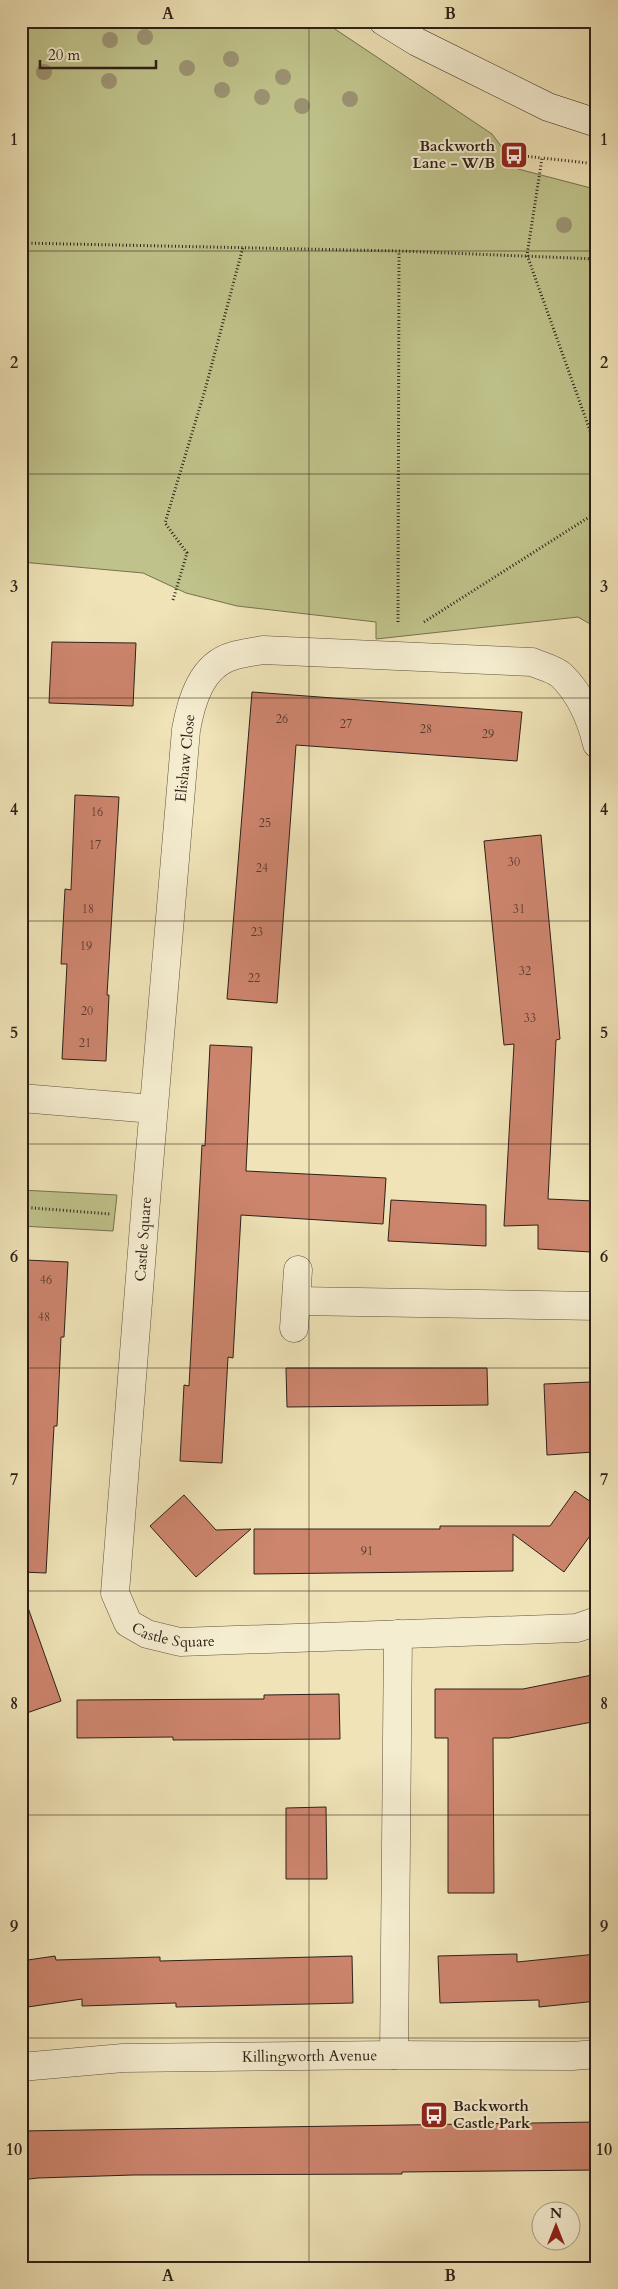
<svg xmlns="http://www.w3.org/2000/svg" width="618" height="2289" viewBox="0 0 618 2289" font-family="Cardo,serif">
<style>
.green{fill:#bfc28a;stroke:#767152}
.building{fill:#cd856e;stroke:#2d2019}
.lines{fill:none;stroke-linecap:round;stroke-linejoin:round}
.minor-casing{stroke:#5e5140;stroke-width:29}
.secondary-casing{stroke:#2d2019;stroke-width:29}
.path{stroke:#2d2019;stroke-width:3;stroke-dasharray:1 2.5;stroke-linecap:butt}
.minor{stroke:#f5edd0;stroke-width:28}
.secondary{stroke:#f5edd0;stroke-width:28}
.tree{fill:#9c9373}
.grid{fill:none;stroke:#2d2019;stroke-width:1;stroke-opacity:0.55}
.labels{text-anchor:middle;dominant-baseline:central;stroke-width:4;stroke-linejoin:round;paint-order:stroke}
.number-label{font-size:12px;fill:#55392e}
.poi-label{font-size:15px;font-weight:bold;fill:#2d2019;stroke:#f5edd0;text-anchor:end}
.street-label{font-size:15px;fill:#2d2019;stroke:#f5edd0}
.neatline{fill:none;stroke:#2d2019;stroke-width:2}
.grid-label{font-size:16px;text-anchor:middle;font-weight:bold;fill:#2d2019}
</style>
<rect width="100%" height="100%" fill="#efe3b7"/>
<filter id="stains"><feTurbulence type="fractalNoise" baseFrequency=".004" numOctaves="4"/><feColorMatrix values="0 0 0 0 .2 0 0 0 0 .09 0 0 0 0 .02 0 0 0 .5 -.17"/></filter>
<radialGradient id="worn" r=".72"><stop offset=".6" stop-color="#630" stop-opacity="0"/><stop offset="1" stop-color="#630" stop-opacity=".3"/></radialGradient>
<path class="green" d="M21,21H323L492,134L518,169L591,188L597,187V628L578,617L376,639V622L237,606L186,593L143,573L21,562Z
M21,1190L117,1195L113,1231L21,1226Z"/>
<path class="building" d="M52,642L136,643L133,706L49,703Z
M252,692L522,712L517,761L296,745L277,1003L227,999Z
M75,795L119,797L107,995H109L106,1061L62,1059L67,964H61L65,889L71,890Z
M541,835L560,1039L556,1040L548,1199L594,1201L591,1252L538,1249V1225L504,1226L514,1044L504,1045L484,841Z
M210,1045L252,1047L246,1171L386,1178L383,1224L241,1215L233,1358L228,1357L222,1463L180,1461L184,1385L189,1386L202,1145L205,1146Z
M391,1200L486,1205V1246L388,1241Z
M26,1260L68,1262L64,1337H61L57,1426H54L46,1573L21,1572V1346Z
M286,1368H487L488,1405L287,1407Z
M591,1382L594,1452L547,1455L544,1384Z
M575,1491L597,1506V1526L564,1572L513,1534V1571L254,1574V1529H440V1526H550Z
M184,1495L216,1530L251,1529L196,1577L150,1526Z
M26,1602L61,1701L21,1715V1603Z
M597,1674V1721L509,1738H493L494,1893H448V1738H435V1689H523Z
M339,1694L340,1739L173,1740V1737L77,1738V1700L264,1699V1695Z
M326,1807L327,1879H286V1808Z
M517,1954V1962L597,1954V2001L539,2007V2000L440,2003L438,1956Z
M55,1956L56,1960L160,1957V1961L352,1956L353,2003L176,2007V2003L82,2006V1999L21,2008V1961Z
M597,2122V2170L402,2172V2174L133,2175L38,2178L21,2180V2131Z"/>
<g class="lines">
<g class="minor-casing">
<g id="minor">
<path id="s1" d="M597,744C591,719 581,694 561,675C554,669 541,666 532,662L263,650C253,652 242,653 233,656C201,665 191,702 186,730L147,1188L115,1593L128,1623L147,1634L180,1642L577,1628L597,1621"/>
<path d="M21,1098L153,1109"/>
<path d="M297,1301L597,1306"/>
<path d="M294,1328L298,1270"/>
<path d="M394,2055L398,1634"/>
<path id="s2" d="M21,2067L123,2058L394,2055L572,2056L597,2054"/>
</g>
</g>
<g class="secondary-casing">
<path id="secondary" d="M383,21L417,42L548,107L597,123"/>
</g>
<path class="path" d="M514,155L542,158
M597,164L542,158L527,255L597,450
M21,243L399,251L597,259
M173,600L187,553L165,523L205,390L243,247
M398,622L399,251
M424,622L597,512
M21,1207L110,1214"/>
<use href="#minor" class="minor"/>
<use href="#secondary" class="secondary"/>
</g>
<g class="tree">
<circle cx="145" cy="37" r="8"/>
<circle cx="110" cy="40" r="8"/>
<circle cx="231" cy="59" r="8"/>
<circle cx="187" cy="68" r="8"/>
<circle cx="44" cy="72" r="8"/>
<circle cx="283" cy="77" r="8"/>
<circle cx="109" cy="81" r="8"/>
<circle cx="222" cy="90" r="8"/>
<circle cx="262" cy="97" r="8"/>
<circle cx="350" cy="99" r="8"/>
<circle cx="302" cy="106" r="8"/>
<circle cx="564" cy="225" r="8"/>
</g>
<path class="grid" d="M309,21V2268M21,251H597M21,474H597M21,698H597M21,921H597M21,1144H597M21,1368H597M21,1591H597M21,1815H597M21,2038H597"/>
<defs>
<g id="bus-square" transform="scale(1.4375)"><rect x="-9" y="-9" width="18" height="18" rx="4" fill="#8f2418" stroke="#f5edd0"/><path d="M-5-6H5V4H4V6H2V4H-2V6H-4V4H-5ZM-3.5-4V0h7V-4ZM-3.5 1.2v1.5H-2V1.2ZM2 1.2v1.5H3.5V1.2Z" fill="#fff"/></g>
</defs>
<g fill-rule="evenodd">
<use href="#bus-square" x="514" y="155"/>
<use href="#bus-square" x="434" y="2115"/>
</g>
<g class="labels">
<g class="number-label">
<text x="282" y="719">26</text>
<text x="346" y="724">27</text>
<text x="426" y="729">28</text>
<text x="488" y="734">29</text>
<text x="97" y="812">16</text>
<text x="265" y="823">25</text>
<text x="95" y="845">17</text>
<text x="514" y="862">30</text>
<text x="262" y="868">24</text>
<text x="88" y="909">18</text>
<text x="519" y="909">31</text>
<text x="257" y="932">23</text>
<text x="86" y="946">19</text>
<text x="525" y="971">32</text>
<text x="254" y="978">22</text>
<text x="87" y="1011">20</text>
<text x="530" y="1018">33</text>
<text x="85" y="1043">21</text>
<text x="46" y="1280">46</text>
<text x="44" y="1317">48</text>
<text x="367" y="1551">91</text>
</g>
<g class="poi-label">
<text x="495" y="146">Backworth<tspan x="495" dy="17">Lane - W/B</tspan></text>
<text x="453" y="2106" text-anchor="start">Backworth<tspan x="453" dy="17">Castle Park</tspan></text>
</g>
<g class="street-label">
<text transform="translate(185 758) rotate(-84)">Elishaw Close</text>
<text transform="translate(143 1239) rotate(-86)">Castle Square</text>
<text stroke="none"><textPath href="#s1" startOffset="1450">Castle Square</textPath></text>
<text stroke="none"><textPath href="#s2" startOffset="289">Killingworth Avenue</textPath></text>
</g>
</g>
<rect width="618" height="2289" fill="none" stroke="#efe3b7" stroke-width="55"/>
<g transform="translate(556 2226)"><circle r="24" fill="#f5edd0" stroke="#a59b87"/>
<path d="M0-4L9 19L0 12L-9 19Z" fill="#8f2418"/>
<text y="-8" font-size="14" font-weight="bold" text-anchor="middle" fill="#2d2019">N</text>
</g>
<path d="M40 60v8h116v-8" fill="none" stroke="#2d2019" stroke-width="2.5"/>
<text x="48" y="60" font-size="15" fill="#2d2019" stroke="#f5edd0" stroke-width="4" paint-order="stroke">20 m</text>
<rect x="28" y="28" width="562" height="2234" class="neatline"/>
<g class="grid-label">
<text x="168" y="19">A</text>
<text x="450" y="19">B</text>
<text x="14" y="145">1</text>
<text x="604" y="145">1</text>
<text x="14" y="368">2</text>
<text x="604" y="368">2</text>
<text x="14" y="592">3</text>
<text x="604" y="592">3</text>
<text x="14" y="815">4</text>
<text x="604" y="815">4</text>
<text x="14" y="1038">5</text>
<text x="604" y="1038">5</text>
<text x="14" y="1262">6</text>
<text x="604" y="1262">6</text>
<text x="14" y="1485">7</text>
<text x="604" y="1485">7</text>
<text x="14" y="1709">8</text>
<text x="604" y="1709">8</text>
<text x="14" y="1932">9</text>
<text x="604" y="1932">9</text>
<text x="14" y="2155">10</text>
<text x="604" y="2155">10</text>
<text x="168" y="2281">A</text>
<text x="450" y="2281">B</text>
</g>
<rect width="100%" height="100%" filter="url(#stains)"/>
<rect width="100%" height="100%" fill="url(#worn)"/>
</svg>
